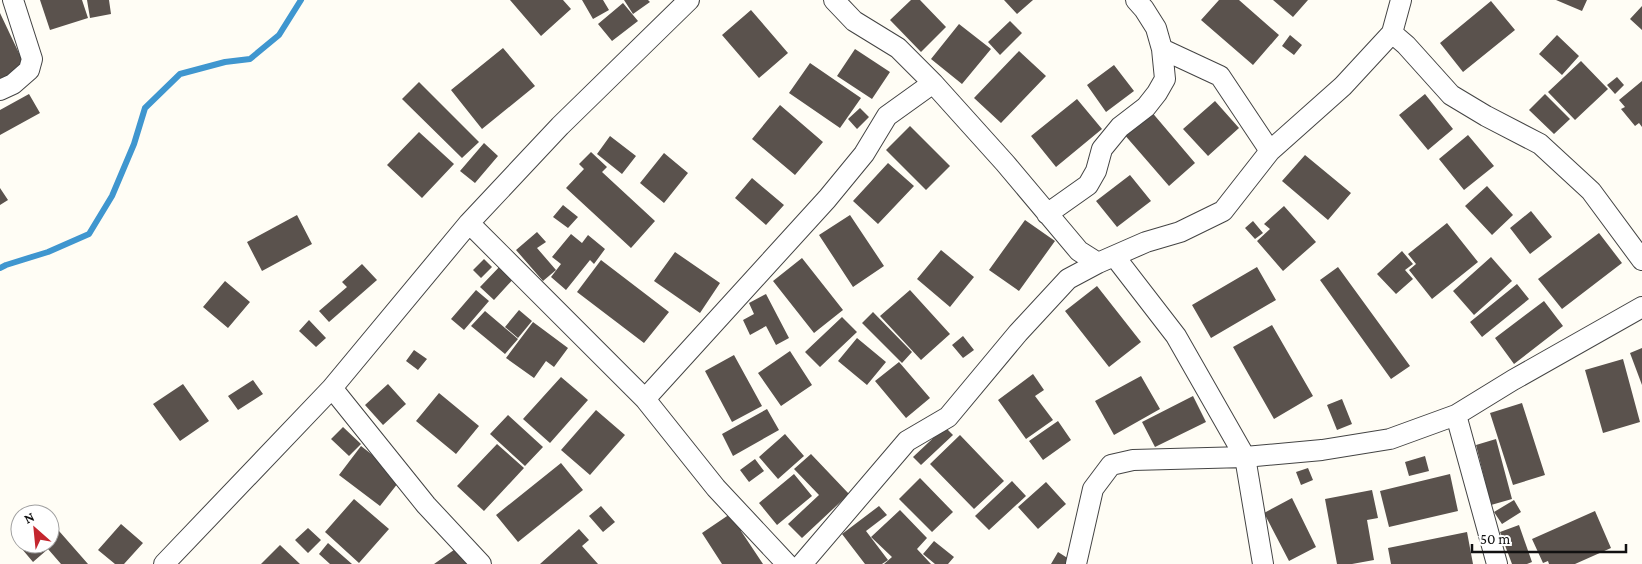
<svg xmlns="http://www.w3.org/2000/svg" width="1642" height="564" viewBox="0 0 1642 564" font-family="'Crimson Pro',serif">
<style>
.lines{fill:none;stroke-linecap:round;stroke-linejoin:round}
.stream{stroke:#3f96cf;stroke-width:6}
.building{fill:#5a524d}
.street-casing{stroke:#444;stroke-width:22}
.street{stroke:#fff;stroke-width:20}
</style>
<rect width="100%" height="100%" fill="#fffdf5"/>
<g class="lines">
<path class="stream" d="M0,268L6,265L48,252L89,234L112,196L134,144L145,108L180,74L225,62L250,59L279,35L301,0"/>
</g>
<path class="building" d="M40,0H82L88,18L50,30Z
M87,0H109L111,14L90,18Z
M510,0H563L571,9L541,36Z
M582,0H603L609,10L593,19Z
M624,0H648L650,2L633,14Z
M911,0H920L946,27L921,52L890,20Z
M1004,0H1033L1017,14Z
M1219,0H1239L1279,35L1253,65L1201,20Z
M1273,0H1308L1293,17Z
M1556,0H1587L1582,11Z
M1491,1L1515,30L1463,72L1440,43Z
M623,3L638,21L612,41L598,24Z
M1642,6V30L1630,19Z
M751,10L788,53L759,78L722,35Z
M0,13L26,68L0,80Z
M1010,21L1022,33L1000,55L988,42Z
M959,24L991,49L962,84L931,59Z
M1290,35L1302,45L1294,55L1282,46Z
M1557,35L1579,56L1562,75L1539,54Z
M503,48L535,86L482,129L451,90Z
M855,49L890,72L872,99L837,76Z
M1019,51L1046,76L1001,123L974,98Z
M1581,61L1608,89L1575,120L1548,92Z
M810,63L861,98L840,128L789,93Z
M1114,65L1134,91L1106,112L1087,85Z
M1617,77L1624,85L1615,94L1607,85Z
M1642,81V127L1639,123L1635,126L1621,109L1625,107L1619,100Z
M419,82L479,142L462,158L402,99Z
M29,94L40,113L0,135V110Z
M1425,94L1453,129L1428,150L1399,115Z
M1545,94L1570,119L1554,134L1529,110Z
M1077,99L1102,129L1056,167L1031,136Z
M1215,101L1239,128L1208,156L1183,129Z
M780,105L823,142L795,175L752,139Z
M860,108L869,117L857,129L848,119Z
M1150,110L1195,163L1169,186L1123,133Z
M910,126L950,166L926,190L886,150Z
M419,132L454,164L422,198L387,165Z
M1468,135L1494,166L1464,190L1439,159Z
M610,136L636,156L622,174L597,154Z
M484,143L498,156L475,183L460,171Z
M591,152L607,167L602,172L655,221L631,248L566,188L584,169L579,164Z
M664,153L688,173L664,203L640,183Z
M1305,155L1351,193L1328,220L1282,181Z
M888,163L914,186L878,224L853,201Z
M1130,175L1151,201L1117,227L1096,201Z
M752,178L784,205L766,225L735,198Z
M1487,186L1513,215L1492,235L1465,206Z
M0,188L8,200L0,205Z
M563,205L578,217L568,228L553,217Z
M1284,206L1316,242L1283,271L1257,241L1270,229L1264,224Z
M1531,211L1552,237L1530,254L1510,228Z
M297,215L312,244L262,271L247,242Z
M850,215L884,266L853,287L819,235Z
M1025,220L1055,241L1019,291L989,270Z
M1253,221L1263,233L1255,239L1245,228Z
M1447,223L1478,262L1432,299L1409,270L1416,264L1408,254Z
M537,232L546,242L537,248L556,270L543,281L516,250Z
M1599,233L1622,263L1562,309L1538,279Z
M571,234L582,243L588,235L605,249L594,264L590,260L566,290L551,277L561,264L552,257Z
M941,250L974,277L950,307L917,279Z
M1402,251L1413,264L1405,270L1413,279L1396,294L1377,274Z
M675,252L720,283L700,313L654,281Z
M1491,257L1512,281L1474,315L1453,291Z
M802,258L843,310L814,333L773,281Z
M484,259L492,267L481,278L473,270Z
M601,260L669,312L644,343L577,292Z
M504,262L517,275L494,300L480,287Z
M362,264L377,280L329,322L319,311L347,287L342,282Z
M1257,267L1276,300L1211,338L1192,305Z
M1338,267L1410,366L1391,379L1320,280Z
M225,281L250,302L228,328L203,307Z
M1517,284L1529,299L1482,337L1470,322Z
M1097,286L1141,342L1109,367L1065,311Z
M476,290L489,301L464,330L451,319Z
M910,290L950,334L921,360L880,316Z
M766,294L789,338L776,345L766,326L750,335L743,320L754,314L749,303Z
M1544,301L1563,326L1514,364L1495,338Z
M519,310L532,321L518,338L505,327Z
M485,311L518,339L505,354L471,326Z
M873,312L912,352L902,363L862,323Z
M842,317L857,332L820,367L805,352Z
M309,320L326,338L316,347L299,331Z
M533,322L568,348L554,367L546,361L534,378L506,358Z
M1272,325L1313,396L1274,419L1233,347Z
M963,336L974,350L963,358L952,345Z
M857,338L886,362L867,385L838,361Z
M1642,348V385L1630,353Z
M414,350L427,359L418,370L406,361Z
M790,351L812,385L781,406L758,373Z
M734,355L762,406L732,422L705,371Z
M1623,359L1640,422L1603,433L1585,370Z
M899,362L930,398L906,418L875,381Z
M1033,374L1044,390L1035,396L1053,420L1026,439L998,400Z
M1141,376L1160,409L1114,435L1095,401Z
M561,377L588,400L550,443L523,419Z
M253,380L263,394L238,410L228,396Z
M183,384L209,421L180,441L153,404Z
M388,384L406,404L383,425L365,405Z
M439,393L479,426L456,454L416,421Z
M1193,396L1206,422L1155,447L1142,422Z
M1342,399L1352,424L1337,430L1327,405Z
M1522,403L1545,475L1513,485L1490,413Z
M767,409L779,430L733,456L722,434Z
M596,410L625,435L590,475L561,450Z
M508,415L543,447L525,466L490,434Z
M1058,421L1071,440L1043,460L1029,441Z
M343,427L361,444L349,456L331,439Z
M945,427L953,435L921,465L913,457Z
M785,434L804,456L778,479L759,457Z
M960,435L1004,481L974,509L930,464Z
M1496,439L1512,499L1491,505L1476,445Z
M497,444L524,468L484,511L457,486Z
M361,446L402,478L380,506L339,475Z
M811,454L849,494L802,538L788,524L819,495L794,469Z
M1425,456L1429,471L1409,476L1405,462Z
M755,459L764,471L749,482L740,470Z
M561,463L583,490L518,542L496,515Z
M1308,468L1313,480L1301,485L1296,472Z
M794,474L812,496L777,525L759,503Z
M1450,474L1458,511L1389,527L1380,491Z
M920,478L953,512L932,532L899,499Z
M1012,481L1026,496L989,530L975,516Z
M1046,482L1066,504L1038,529L1018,507Z
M1372,490L1378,518L1367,520L1374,560L1352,564H1337L1325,499Z
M1292,498L1316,547L1289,561L1264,513Z
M354,499L389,529L359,563L325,532Z
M1514,500L1521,512L1502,524L1494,512Z
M601,506L615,522L603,532L589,516Z
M879,506L887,515L866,531L888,560L882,564H865L842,534Z
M736,510L747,527L741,531L763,564H722L702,533Z
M900,510L927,538L917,549L931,564H884L892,557L871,537Z
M1595,511L1611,548L1575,564H1549L1548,561L1543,563L1532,539Z
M52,523L88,564H61L48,549L33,562L22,549L28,544H50V525Z
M121,524L143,543L124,564H115L98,550Z
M1519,525L1532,562L1527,564H1512L1500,532Z
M308,528L321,540L308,553L295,540Z
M579,529L589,540L582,546L598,564H540Z
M1467,532L1473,564H1391L1388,548Z
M934,541L954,557L948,564H935L923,554Z
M328,543L352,564H330L319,554Z
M280,545L300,564H261Z
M461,545L474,564H434Z
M1058,552L1069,559L1067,564H1051Z"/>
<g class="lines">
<g class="street-casing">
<path id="street" d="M834,0L854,21L898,48L933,83L1005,163L1079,251L1098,263
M1392,33L1406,45L1451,95L1486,116L1540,144L1591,191L1642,260
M1162,49L1220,76L1270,151
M0,90L13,84L29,70L32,59L13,0
M1047,214L1088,185L1096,171L1102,149L1120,127L1146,107L1157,93L1165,79L1162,49L1156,28L1144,9L1136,0
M469,223L645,399L716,488L787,564
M1115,257L1176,336L1245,457L1263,564
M332,388L426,505L481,564
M645,399L827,199L864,154L887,116L933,83
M1456,415L1497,564
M164,564L332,388L469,223L560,126L689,0
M802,564L907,441L948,417L1018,333L1068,279L1098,263L1146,242L1180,232L1223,211L1270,151L1343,86L1392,33L1401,0
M1076,564L1093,489L1111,465L1133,460L1245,457L1322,450L1390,439L1456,415L1513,380L1642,307"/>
</g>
<use href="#street" class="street"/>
</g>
<g transform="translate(35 529) rotate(333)"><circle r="24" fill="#ffffff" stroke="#a0a0a0"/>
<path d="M0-4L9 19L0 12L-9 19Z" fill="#c4262e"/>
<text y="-8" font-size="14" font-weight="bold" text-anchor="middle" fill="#111111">N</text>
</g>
<path d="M1472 544v8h154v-8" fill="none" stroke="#111111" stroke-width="2.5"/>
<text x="1480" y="544" font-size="15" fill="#111111" stroke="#ffffff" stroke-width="4" paint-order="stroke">50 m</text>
</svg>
